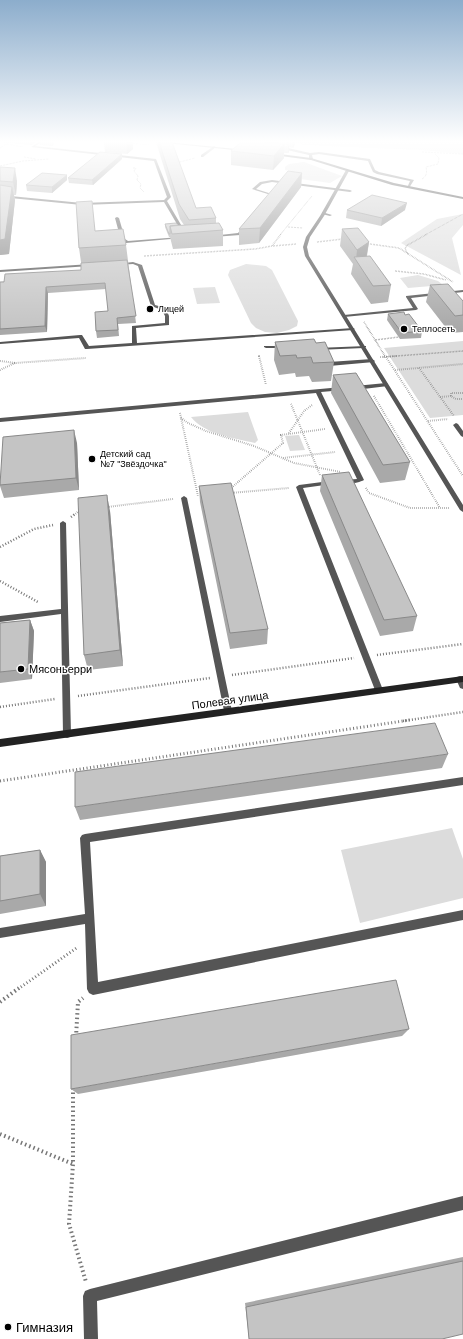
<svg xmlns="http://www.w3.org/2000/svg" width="463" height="1339" viewBox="0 0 463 1339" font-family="Arial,sans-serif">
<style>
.green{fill:#dcdcdc}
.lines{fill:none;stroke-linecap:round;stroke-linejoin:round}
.path-far5{stroke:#777;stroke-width:1;stroke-dasharray:0.5 1;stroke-linecap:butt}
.path-far4{stroke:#777;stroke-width:1.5;stroke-dasharray:0.5 1;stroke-linecap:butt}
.path-far3{stroke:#777;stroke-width:2;stroke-dasharray:0.5 1.5;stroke-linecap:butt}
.path-far2{stroke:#777;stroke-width:2.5;stroke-dasharray:1 2;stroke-linecap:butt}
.path-far1{stroke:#777;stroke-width:3;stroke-dasharray:1 2.5;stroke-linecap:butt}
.path{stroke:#777;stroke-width:4;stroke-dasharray:1.5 3;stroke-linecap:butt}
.lane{fill:#555;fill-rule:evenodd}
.street{fill:#555;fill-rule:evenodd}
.secondary{fill:#222;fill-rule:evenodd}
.wall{fill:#a9a9a9}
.shaded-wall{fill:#898989}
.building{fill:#c4c4c4;stroke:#898989}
.poi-dot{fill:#000;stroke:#fff;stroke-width:1.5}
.labels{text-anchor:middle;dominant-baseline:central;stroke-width:3;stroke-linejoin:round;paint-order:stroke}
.far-poi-label{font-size:9px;fill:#000;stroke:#fff;text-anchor:start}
.poi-label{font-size:11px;fill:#000;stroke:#fff;text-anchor:start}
.street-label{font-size:11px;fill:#000;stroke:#fff}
.near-poi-label{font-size:13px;fill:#000;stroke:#fff;text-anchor:start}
</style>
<rect width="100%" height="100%" fill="#fff"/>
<path class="green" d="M292,142H463V154L422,150L304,145Z
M304,162L342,176L330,183L293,178L291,171L285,170V167L289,164Z
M463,214V225L452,238L461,275L401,243L437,219Z
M246,264L266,266L272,270L298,321L297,326L289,330L277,333L265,332L256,328L251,323L228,275L230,270Z
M418,275L438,281L443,285L408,288L400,278Z
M215,287L220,303L197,304L193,288Z
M463,341V415L430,418L384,348Z
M248,412L258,440L255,443C234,438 204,434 191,417Z
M299,435L305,450L290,451L285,436Z
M452,828L463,859V898L360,923L341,850Z"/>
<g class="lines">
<path class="path-far5" d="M130,143L149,145
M7,144L23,147
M0,148L10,142
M422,152L463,154
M24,157L36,159
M176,163L195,158
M0,166L23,161L49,159
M133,168H136L134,171L138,176L137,180L141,184L140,188L144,192
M422,179C427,176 427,172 426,167L438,164L439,158L435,154
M288,227L303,228
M280,235L312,196
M425,235L463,214"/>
<path class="path-far4" d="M317,242L343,239
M370,244L399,248L453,282
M273,246L296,244
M408,254L405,249L406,246L427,234
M144,256L255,249L272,246L281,234
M395,271L424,274L446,280
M364,322L385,356
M375,340L399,337
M259,355V357
M383,357L463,351"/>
<path class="path-far3" d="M259,356L266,385
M380,357L397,356
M386,357L463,476
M0,361L15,363L86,358
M419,368L454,416
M0,370L15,363
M395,370L463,364
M463,393H451V396L456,399H463
M374,396L440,508
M440,397L451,396
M291,404L320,475
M180,413L198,496
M181,418L188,423L206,431L254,446L294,463L341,472
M428,421L448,419
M289,433L304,411L312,405
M283,458L335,452
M366,488L369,493L410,508H449
M230,489L283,443L281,435L325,429
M230,493L289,488
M107,507L173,499
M74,515L80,510"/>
<path class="path-far2" d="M71,517L75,514
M0,547L34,529L53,525
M0,581L38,602
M377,655L463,644
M232,675L354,658
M78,696L210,678
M0,707L55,699
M403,721L463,712"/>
<path class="path-far1" d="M0,781L410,720
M18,989L78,947"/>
<path class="path" d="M0,1002L19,988
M76,1037L78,1002L83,998
M73,1088V1164L69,1224L86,1282
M0,1134L73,1164"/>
<path class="lane" d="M39,142H42L35,146L156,159L171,197L167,201L187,235L184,236L164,202L82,205L0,197V195L82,203L164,200L167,197L154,161L31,147Z
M214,146L216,147L203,157H201V155Z
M288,148L310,153L319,152L370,159L375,170L379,172L414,180L409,188H407L410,181L377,174L373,172L368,161L319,154L312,155L313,159L311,160L309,159V155L287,150Z
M272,180L350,190L352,191L350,192L272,182L262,184L256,189L275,195L269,200L267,199L271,195L252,189L260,182Z
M322,212L332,215L330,216L322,214Z
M117,217L119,218L125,239L128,241L180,237L182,238L126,243L121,240L115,218Z
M245,225L248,226L240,235L213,237L211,236L238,233Z
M133,262L142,265L155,305L166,308L169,316V325L136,328L137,343L353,328L355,329L353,330L87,349H85L79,338L0,344V342L80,335H82L89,346L132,343V326L165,323V316L162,310L151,306L138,266L133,264L118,265L116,264Z
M91,264L90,266L0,272V270Z
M463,290V292L411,298L418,309L416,310L344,317L342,316L344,315L413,308L406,297V296Z
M264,346H286L288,347L286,348H266L264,347Z
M366,346V347L364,348L317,350L315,349L317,348Z
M372,359L375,361L374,362L329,366L326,364L329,362Z
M386,383L388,384V386L355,390L352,388L355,386Z
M342,387L344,388V390L321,392L364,480C359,483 346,485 341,482L344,480L357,479L316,393L0,422V418Z
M456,423L458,424L463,431V437L461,436L453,425Z
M330,481L333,483L332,484L303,488L383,690L382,692H376L375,690L296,487L299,485Z
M184,496L187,498L232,711L231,713L228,714L225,713L224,711L181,498Z
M63,521L66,523L71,734L70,737L67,738L64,737L63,734L61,614L0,622V616L61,609L60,523Z
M460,676L463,677V689L460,688L456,679L457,677Z
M463,777V785L90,842L98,982L463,910V920L93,995L89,993L87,989L85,924L0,938V928L85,914L80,838L82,835L85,834Z
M463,1196V1210L97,1301L98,1339H84L83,1296L85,1291L90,1289Z"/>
<path class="street" d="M346,170L349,171L324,216L310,237L307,247L309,256L463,505V512L460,510L305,256L303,247L306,237L320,216Z"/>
<path class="secondary" d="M156,142H166L246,150L244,151Z
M272,153L311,158L394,183L463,197V199L392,185L311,160L273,155Z
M463,676V682L0,747V739Z"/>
</g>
<path class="wall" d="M1,142H36L31,145Z
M40,142H54L53,146L40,145Z
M104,142H133V149L127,154L105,152Z
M156,142H159L196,208L216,218V223L223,230V246L173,249L170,237H169L165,227V224L178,225H184L180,219Z
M241,142H295V144L293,148L289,147V152L288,153H284V158L273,170L231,165V151Z
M122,159L93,185L69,183L68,178Z
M0,167L17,181L16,195H14L15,200L9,254L0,255Z
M302,173L301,187L259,243L239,245V229Z
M67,175V180L52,193L27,191L26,185Z
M347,210H405L381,226L346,218Z
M342,229L369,242L367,256L391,285L388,302L371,304L351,274L353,264L340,246Z
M95,231L126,245L136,323L118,324L119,336L97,338L96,331L108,311L106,289L48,293L47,332L0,335V282L81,270V262L79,248Z
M430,285L463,301V332L450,333L426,302Z
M388,314L405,315L422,331L421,338L400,339L387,320Z
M275,342L316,343L334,362L331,381L312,382L309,376L296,377L295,373L279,375L274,360Z
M333,375L410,462L405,480L380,483L331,393Z
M77,443L79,490L4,498L0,486V482Z
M322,475L417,616L413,631L380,636L320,491Z
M199,486L268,629L267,644L230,649L200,502Z
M110,511L123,666L88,670L84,655Z
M30,620L34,631L32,679L0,683V623Z
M448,754L442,768L80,820L75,807Z
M40,850L46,862V906L0,914V856Z
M409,1029L402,1036L78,1094L71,1089Z
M463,1257V1334L249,1339L245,1303Z"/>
<path class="shaded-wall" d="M31,142H36L31,145Z
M126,142H133V149L127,154Z
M293,142H295V144L293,148Z
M284,144V158L273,170L274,156Z
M289,146V152L288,153V147Z
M122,154V159L93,185L92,180Z
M15,168L17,181L16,195L13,182Z
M302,173L301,187L259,243L260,228Z
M67,175V180L52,193V187Z
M12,187L15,200L9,254L0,255V240Z
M407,203L405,210L381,226L382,218Z
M369,242L366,259L356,260L357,250Z
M46,287L48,293L47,332L45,326Z
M74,430L77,443L79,490L76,478Z
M107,495L110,511L123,666L120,650Z
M30,620L34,631L32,679L28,669Z
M40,850L46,862V906L40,894Z"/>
<path class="building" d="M159,142H172L196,208L211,207L216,218L189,220L179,204Z
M241,142H264L284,144L274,156L231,151Z
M264,142H287L286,144L289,146L288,147H284V144Z
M100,152L122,154L92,180L68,178Z
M0,167L15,168L13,182L0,181Z
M288,171L302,173L260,228L239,229Z
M42,173L67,175L52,187L26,185Z
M0,185L12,187L5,239L0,240Z
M372,195L407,203L382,218L347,210Z
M92,201L95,231L123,229L126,245L79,248L76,202Z
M176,223L178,225L170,226V234H169L165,224Z
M219,223L223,230L172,234L170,226Z
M358,228L369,242L357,250L342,229Z
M370,256L391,285L373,286L354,257Z
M127,260L136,316L117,318L118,330L96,331L95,312L108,311L105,283L46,287L45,326L0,329V282H4L5,274L81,270V263Z
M448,284L463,301V315L455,316L430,285Z
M404,312L405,315L409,314L422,331L402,333L388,314Z
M314,339L316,343L325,342L334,362L313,363L311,357L297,358L296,355L280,356L275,342Z
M356,373L410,462L383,465L333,375Z
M74,430L76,478L0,485L3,437Z
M349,472L417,616L384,620L322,475Z
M231,483L268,629L230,633L199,486Z
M107,495L120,650L84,655L78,498Z
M30,620L28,669L0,672V623Z
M435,723L448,754L75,807V772Z
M40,850V894L0,901V856Z
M396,980L409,1029L71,1089V1035Z
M463,1261V1334L442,1339H249L246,1307Z"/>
<linearGradient id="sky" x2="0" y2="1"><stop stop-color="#8cadcc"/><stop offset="0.43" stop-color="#fff"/><stop offset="1" stop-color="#fff" stop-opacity="0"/></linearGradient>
<rect width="463" height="329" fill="url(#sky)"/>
<g class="poi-dot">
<circle cx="150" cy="309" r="4"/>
<circle cx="404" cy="329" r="4"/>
<circle cx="92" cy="459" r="4"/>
<circle cx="21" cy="669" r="4"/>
<circle cx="8" cy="1327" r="4"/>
</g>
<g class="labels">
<g class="far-poi-label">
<text x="158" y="309">Лицей</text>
<text x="412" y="329">Теплосеть</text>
<text x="100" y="454">Детский сад<tspan x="100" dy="10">№7 "Звёздочка"</tspan></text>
</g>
<g class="poi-label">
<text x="29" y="669">Мясоньерри</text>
</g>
<g class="street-label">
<text transform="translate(230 700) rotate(-8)">Полевая улица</text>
</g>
<g class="near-poi-label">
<text x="16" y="1327">Гимназия</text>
</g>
</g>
</svg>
